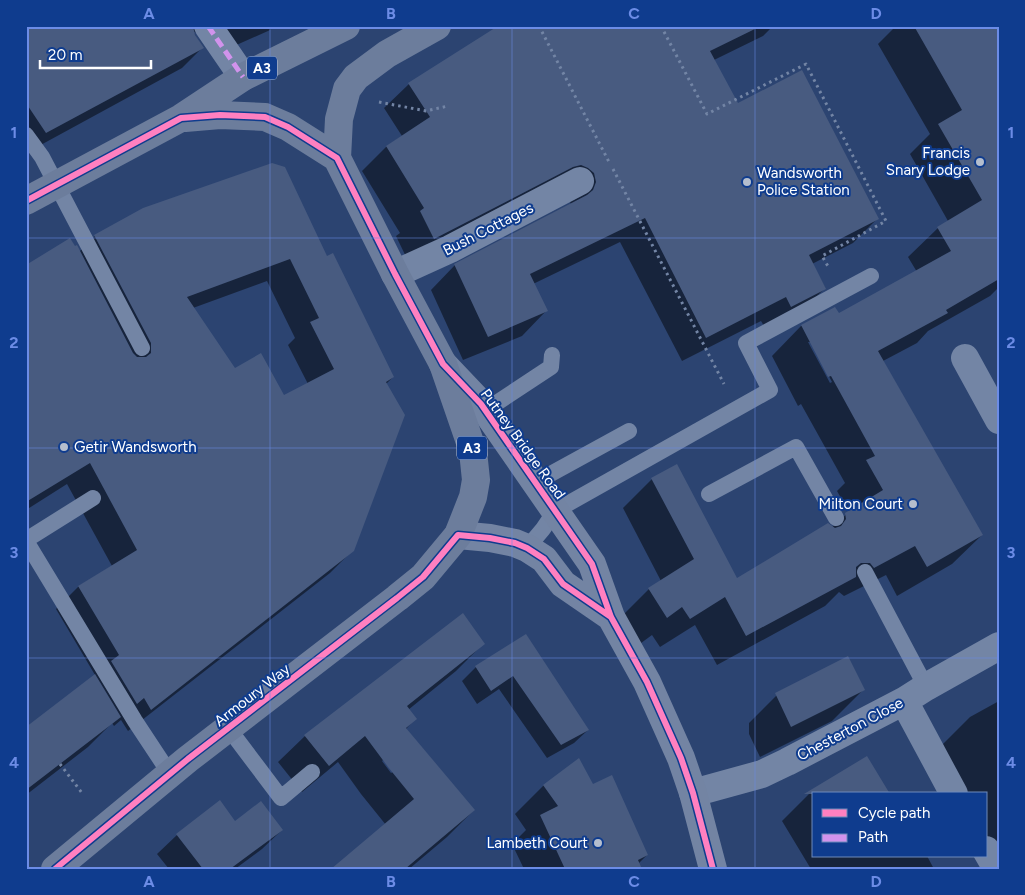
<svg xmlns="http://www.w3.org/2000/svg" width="1025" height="895" viewBox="0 0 1025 895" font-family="Figtree,sans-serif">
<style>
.shadow{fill:#0007;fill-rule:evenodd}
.building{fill:#485b80;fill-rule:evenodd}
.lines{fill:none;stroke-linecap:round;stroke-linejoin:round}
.path{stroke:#7385a5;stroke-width:3;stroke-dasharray:2.5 4;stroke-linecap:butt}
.lane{stroke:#7385a5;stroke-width:16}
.street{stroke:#7385a5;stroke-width:28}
.primary{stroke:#7384a3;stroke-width:28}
.highway{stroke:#6c7d9c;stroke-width:28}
.quiet{stroke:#d193ec;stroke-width:5;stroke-dasharray:10 5;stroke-linecap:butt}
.cycleway-casing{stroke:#0f3c8e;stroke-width:9}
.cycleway{stroke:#ff80c0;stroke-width:6}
.grid{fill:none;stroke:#6c8ce6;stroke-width:1;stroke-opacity:0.55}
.poi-dot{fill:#b5becd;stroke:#0f3c8e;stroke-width:2}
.labels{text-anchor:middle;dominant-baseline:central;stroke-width:4;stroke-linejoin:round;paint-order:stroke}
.shield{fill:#0f3c8e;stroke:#b7c4dd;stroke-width:1}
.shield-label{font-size:14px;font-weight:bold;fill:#fff}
.poi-label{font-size:15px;fill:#fff;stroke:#0f3c8e;text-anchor:end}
.street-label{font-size:15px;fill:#fff;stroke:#0f3c8e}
.neatline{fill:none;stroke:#6c8ce6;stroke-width:2}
.grid-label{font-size:16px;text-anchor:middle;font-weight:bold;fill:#6c8ce6}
</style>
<rect width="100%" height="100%" fill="#2c4471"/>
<path class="shadow" d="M26,26H276L268,31L223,51L192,30L202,48L182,68L26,153Z
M502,26H773L763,36L714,60L737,105L877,219L853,243L812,264L825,288L800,313L767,331L761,321L682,361L620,242L533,284L546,311L522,336L463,360L431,290L455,265L571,205L569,198L409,263L396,236L400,233L362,171L387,146L402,136L384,108L409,84Z
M896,26H995L999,34V287L990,296L928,331L917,343L883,361L982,535L952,564L897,596L886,575L844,596L839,592L825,606L717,665L695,625L660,647L652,635L637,646L619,619L649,589L661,581L623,508L652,479L736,580L832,527L849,512L837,491L845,483L801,404L798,406L772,356L801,326L835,308L838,315L917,272L908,257L938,228L948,221L910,154L930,134L878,44ZM808,342H811L832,382L830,383Z
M95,236L326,258L393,377L386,384L353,550L330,573L128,731L121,720L114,726L112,723L88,747L26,795V728L95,675L56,609L79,586L112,566L67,484L26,510V377L79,252ZM267,281L295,338L288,345L308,384L283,397L235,370L193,308Z
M525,636L588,730L574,743L547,758L499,689L477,704L462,681L476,667Z
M483,644L456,671L408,710L415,719L406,729L474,810L447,837L409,869H333L386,825L361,794L338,762L302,792L278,762L305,736ZM383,760L393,772L391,773L382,761Z
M863,690L832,721L760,757L749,734V723L780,692Z
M999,701V858L986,835V794H964L939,748L970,717Z
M544,785L592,786L647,855L638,864L640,869H524L512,844L526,830L515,814Z
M813,790L814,856H927L934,869H811L782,821Z
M235,822L282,830L262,849L235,869H169L157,854L177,835Z"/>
<path class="building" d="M26,26H193L195,35L204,48L46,133L26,103Z
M498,26H761L710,51L738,103L802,70L879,219L809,255L826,289L791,307L786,297L706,338L645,218L530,274L548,311L488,337L454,264L587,195L593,190L596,182L594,173L588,168L581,165L573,167L434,239L420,211L424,208L386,146L430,117L408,83Z
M914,26H999V279L946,310L948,313L878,351L983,535L927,567L915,546L874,568L870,563H861L856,567V577L746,636L725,597L690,619L682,607L667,618L648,588L694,559L651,478L677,464L737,578L828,523L835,528L841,526L846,519L845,513L883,490L866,460L875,456L831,376L828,377L801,325L835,307L839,313L951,251L937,227L982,200L938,124L962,110Z
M272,163L285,167L327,256L333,253L394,377L386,382L405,415L354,551L151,710L144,698L137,704L111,661L119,655L78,586L137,550L90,463L26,502V265L70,238L75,246L77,245L133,353L137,357H146L151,353V343L94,235L143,208ZM290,259L319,318L310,322L334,369L284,395L261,353L235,368L187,297Z
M463,613L485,644L407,706L417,719L406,728L475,810L405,869H331L414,799L388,767L365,736L329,766L304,735Z
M526,634L589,730L561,745L513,676L491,691L475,666Z
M848,656L865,690L791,727L775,693Z
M95,674L121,717L26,790V727Z
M867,756L890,794H804Z
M579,758L593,784L612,775L648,855L638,860L642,869H565L540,815L558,806L543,785Z
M220,800L235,821L261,801L283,830L230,869H203L176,834Z"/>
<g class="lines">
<path class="path" d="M539,26L609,162
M661,26L707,114L806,64L886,221L822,256L829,268
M379,102L426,111L448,106
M613,169L724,384
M60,764L82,793"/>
<path class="lane" d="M26,135L42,157L142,348
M486,410L551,367L552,355
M536,482L629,431
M709,494L796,447L836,518
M26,540L93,498
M26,541L135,721L170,774
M527,548L543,529L555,511L770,390L746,343L871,276
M865,572L926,687
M229,729L281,798L312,772"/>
<path class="street" d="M208,26L243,77
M395,274L450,249L580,181
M965,358L999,420
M904,701L954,794
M693,793L762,774L787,762L904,701L926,687L999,646
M986,850L997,869"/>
<path class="primary" d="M443,364L481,404L592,564L611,617L647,682L681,758L693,793L713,869
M458,535L490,538L515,543L527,548L544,559L563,584L611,617"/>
<path class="highway" d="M185,118L220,115L265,117L288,127L337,158
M26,201L181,118L243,77L346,26
M55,869L188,759L397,598L423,577L458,535L473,497L476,480L473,451L443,364L395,274L337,158L339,119L347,89L356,77L387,54L437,26"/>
<path class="quiet" d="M208,26L243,77"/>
<g class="cycleway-casing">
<path id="cycleway" d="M26,201L181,118L220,115L265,117L288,127L337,158L395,274L443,364L481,404L592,564L611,617L647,682L681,758L693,793L713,869
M55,869L188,759L397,598L423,577L458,535L490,538L515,543L527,548L544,559L563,584L611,617"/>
</g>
<use href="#cycleway" class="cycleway"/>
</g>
<path class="grid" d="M270,26V869M512,26V869M755,26V869M26,238H999M26,448H999M26,658H999"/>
<g class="poi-dot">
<circle cx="980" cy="162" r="5"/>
<circle cx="747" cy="182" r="5"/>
<circle cx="64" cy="447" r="5"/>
<circle cx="913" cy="504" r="5"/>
<circle cx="598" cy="843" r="5"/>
</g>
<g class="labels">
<g class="shield">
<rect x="247" y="56.5" width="30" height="23" rx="4"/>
<rect x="457" y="436.5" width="30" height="23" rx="4"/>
</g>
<g class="shield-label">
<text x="262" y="68">A3</text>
<text x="472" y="448">A3</text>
</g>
<g class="poi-label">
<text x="970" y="153">Francis<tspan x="970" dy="17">Snary Lodge</tspan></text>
<text x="757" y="173" text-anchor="start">Wandsworth<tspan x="757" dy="17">Police Station</tspan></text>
<text x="74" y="447" text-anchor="start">Getir Wandsworth</text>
<text x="903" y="504">Milton Court</text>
<text x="588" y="843">Lambeth Court</text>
</g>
<g class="street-label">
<text transform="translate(488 229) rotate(-27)">Bush Cottages</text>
<text transform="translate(523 444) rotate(54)">Putney Bridge Road</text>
<text transform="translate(252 695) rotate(-38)">Armoury Way</text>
<text transform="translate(850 729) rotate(-28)">Chesterton Close</text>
</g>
</g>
<rect width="1025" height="895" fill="none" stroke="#0f3c8e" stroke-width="55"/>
<rect x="812" y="792" width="175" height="65" fill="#0f3c8e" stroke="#6f8abb"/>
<rect x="822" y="809" width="25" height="8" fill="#ff80c0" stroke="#6f8abb"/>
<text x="858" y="818" font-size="15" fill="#ffffff">Cycle path</text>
<rect x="822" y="834" width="25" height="8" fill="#d193ec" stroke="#6f8abb"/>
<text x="858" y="842" font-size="15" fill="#ffffff">Path</text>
<path d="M40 60v8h111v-8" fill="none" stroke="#ffffff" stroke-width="2.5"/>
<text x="48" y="60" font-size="15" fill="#ffffff" stroke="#0f3c8e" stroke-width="4" paint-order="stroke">20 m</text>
<rect x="28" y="28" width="970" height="840" class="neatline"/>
<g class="grid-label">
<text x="149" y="19">A</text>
<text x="391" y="19">B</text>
<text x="634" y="19">C</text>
<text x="876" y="19">D</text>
<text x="14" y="138">1</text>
<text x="1011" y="138">1</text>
<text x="14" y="348">2</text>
<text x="1011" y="348">2</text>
<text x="14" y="558">3</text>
<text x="1011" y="558">3</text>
<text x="14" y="768">4</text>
<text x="1011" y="768">4</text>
<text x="149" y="887">A</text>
<text x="391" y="887">B</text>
<text x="634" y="887">C</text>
<text x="876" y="887">D</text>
</g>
</svg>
